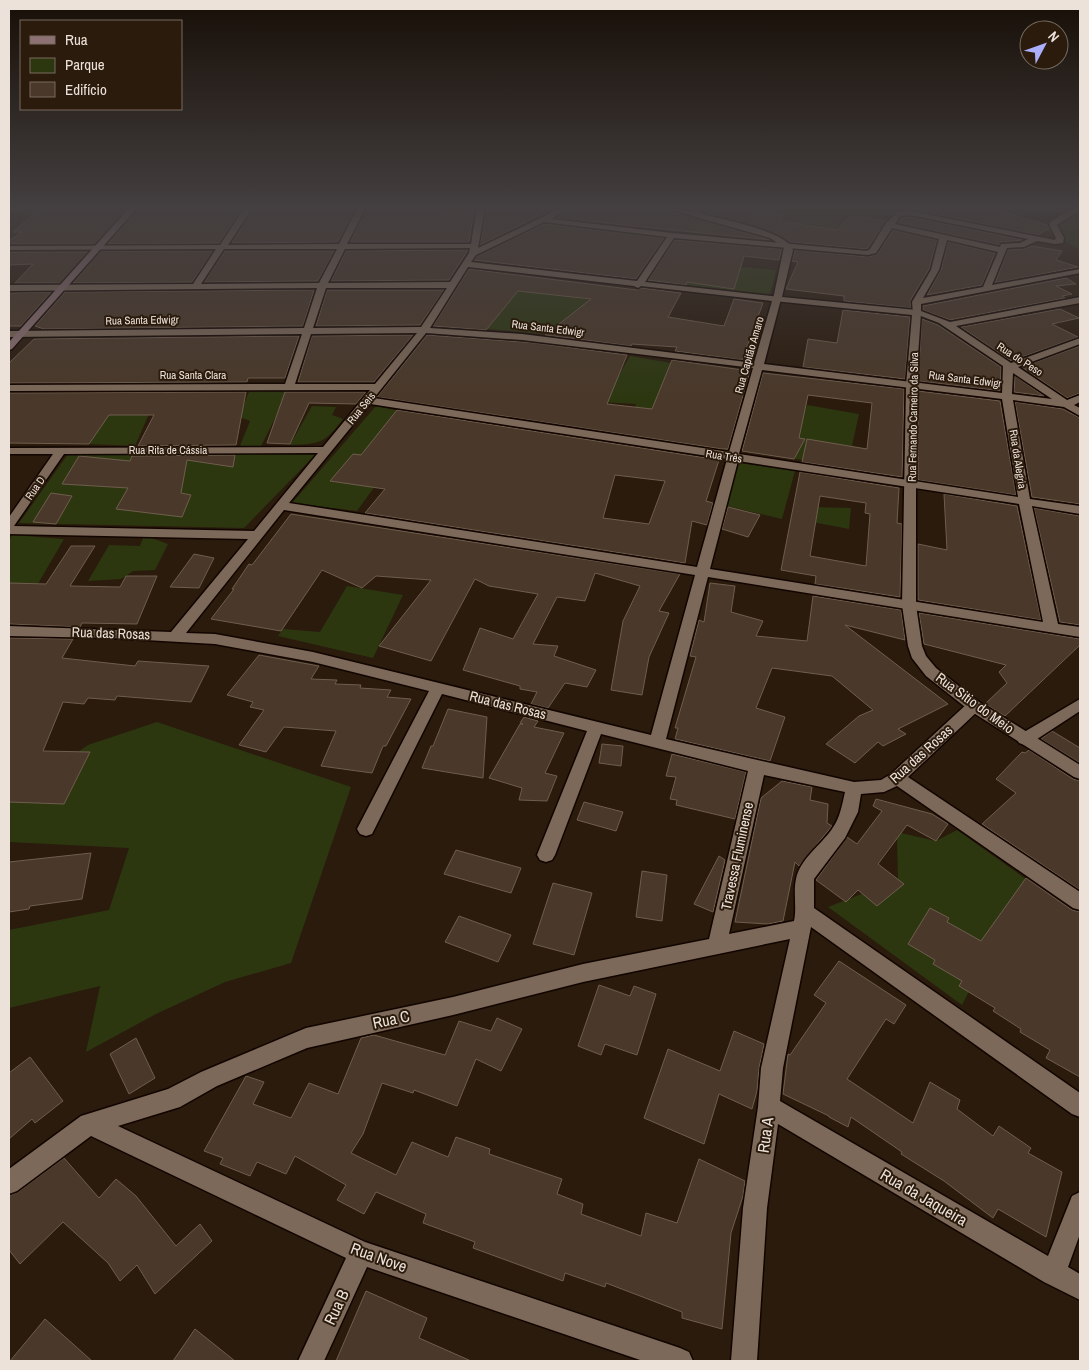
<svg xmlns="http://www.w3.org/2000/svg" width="1089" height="1370" viewBox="0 0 1089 1370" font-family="'Archivo Narrow',sans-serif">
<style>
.green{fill:#2c3710}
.building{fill:#4a392a;stroke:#6f5d4d;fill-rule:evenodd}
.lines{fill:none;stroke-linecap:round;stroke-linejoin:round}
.minor-casing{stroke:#120500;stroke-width:3}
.tertiary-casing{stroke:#120500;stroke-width:3}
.secondary-casing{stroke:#120500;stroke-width:3}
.minor{fill:#7c6959;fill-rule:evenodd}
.tertiary{fill:#7c6959;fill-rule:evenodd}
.secondary{fill:#8c7074;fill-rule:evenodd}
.labels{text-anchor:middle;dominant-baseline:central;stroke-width:4;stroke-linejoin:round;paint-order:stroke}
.far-street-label{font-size:11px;fill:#ede2d9;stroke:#2a1b0d}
.street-label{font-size:14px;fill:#ede2d9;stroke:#2a1b0d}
.near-street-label{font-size:16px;fill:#ede2d9;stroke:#2a1b0d}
</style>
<rect width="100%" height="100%" fill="#2a1b0d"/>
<path class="green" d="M740,207H976L989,211L954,215L950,219L889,208L883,219L849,214L838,223L837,230L775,219L778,212L762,208L756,213L738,209Z
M995,207H1061C1040,216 1018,212 995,207Z
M1073,207H1080V250L1045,230L1051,219Z
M674,236L748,244L741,267L776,270L770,294L645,281Z
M470,269L525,277L514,290L567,296L616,304L563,321L544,334L434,324Z
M630,356L671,363L668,379L732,429L727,453L623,437L636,404L562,400L618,377Z
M250,389L289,391L261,446H240L250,421L239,417Z
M807,405L859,414L852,446L823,442L818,462L795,459L801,428L777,425L779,413L804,414Z
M312,406L336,407L332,415L343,419C325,443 320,444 290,445Z
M376,406L447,421L383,475L357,511L292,503Z
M86,412L149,414L135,446L89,444Z
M68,454H316L244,528L19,523Z
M739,463L795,471L782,519L726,506Z
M813,507L851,508L849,529L807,521Z
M12,535L64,539L32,594L9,596V541Z
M144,535L168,544L155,570L133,571L121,579L88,581L109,545L140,546Z
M347,586L403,595L373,658L278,636L283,629L320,632Z
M157,722L351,787L291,963L225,982L156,1014L86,1052L100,986L9,1008V930L109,910L129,848L9,842V795L16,794L88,745Z
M957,830L1026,879L962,1005L828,907L898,880L897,839L901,833L936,841Z"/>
<path class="building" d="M42,207H128L95,244H9V241L22,232H13Z
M140,207H243L219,243L108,244Z
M255,207H356L338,242L232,243Z
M368,207H442L440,211H474L469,242H350Z
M487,207H556L480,245Z
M569,207H646L691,217L770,240L557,218Z
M717,207H733L784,215L779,221L837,230L851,215L886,221L867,249L790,242L766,230L708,214Z
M903,207H987L1047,225L1049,228L1038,235L910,209L901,210Z
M910,217L1022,240L1001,242L999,245L898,223L901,218Z
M544,224L664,238L636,279L474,260L477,256Z
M893,230L937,240L929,269L910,301L911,308L844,301V296L786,289L798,262L792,261L795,250L868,257L878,254Z
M675,240L782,249L779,260L744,256L734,289L687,282L686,285L648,280Z
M948,242L995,253L982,285L927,295L941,270Z
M1032,246L1062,251L1056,260L1078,267L995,283L1008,250L1024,249Z
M468,250L449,280L331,281L346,251Z
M101,251H213L192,282L73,283Z
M225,251H334L318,281L204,282Z
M9,252H88L60,283H15L33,264L9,265Z
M469,269L637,290L641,288L681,293L668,317L724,326L734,299L763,303L742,360L675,351L677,347L632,344L631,346L545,335L591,299L518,291L486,330L433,326Z
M1066,278L1076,284L1056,286L1072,294L1062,296L1065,298L950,320L923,310V306Z
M314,290L303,326L44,329L35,326L65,292Z
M327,290H444L420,325L316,326Z
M51,292L21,326H9V293Z
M1060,309L1079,318L1052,324L1078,337L1011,361L961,327Z
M843,310L910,317L905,379L803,367L808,339L837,343Z
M922,319L938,325L1001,367L1000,391L918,381Z
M413,335L374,382H298L312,336Z
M427,335L535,343L627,355L607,404L652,409L672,360L750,371L728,449H722L377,397Z
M299,336L285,378H248L247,382L9,383V363L34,339Z
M1080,346V393L1067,398L1022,367Z
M763,373L904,389L902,477L802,462L807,439L867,449L872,403L808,395L799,438L805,439L794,459L742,451Z
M1015,376L1044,396L1014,392Z
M918,391L1000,401L1016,495L918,480Z
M246,392L236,445L138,446L154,415H109L89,444L9,443V393Z
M285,392H366L356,404L309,403L290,444L267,443Z
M1015,402L1063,409L1080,418V504L1032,497Z
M397,410L719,460L706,501L713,503L707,525L692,521L685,563L365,513L385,489L330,481L353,454L361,455ZM615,475L665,481L649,524L603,518Z
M235,455L233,467L187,460L181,493L191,495L182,517L116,509L128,488L62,484L79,456L130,461L132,456Z
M800,472L899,488L897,523L902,524L900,597L815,584L816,576L781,570ZM820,496L866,503L865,513L870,514L866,566L810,556Z
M51,493L72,496L56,524L33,522Z
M944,494L1017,506L1041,620L918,600V544L947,550Z
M728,507L760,515L748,537L722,529Z
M1034,508L1080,516V625L1060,622Z
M291,514L680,574L659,611L669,613L649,657L642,695L611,690L623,621L640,586L595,573L585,601L557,597L533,644L558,646L554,656L596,670L587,687L565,683L548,708L531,704L537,692L520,689V686L463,670L480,628L513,639L538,594L489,586L475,579L431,661L379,646L431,580L376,576L362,588L322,570L281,631L211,619L234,589H232L249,564L252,565Z
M71,546H95L70,586L120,587L126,576H157L137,624L82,623L80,627L9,624V583L46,584Z
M194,554L214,558L199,588L170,587Z
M710,583L735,586L731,612L763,621L756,636L807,641L813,596L901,610L905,640L845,625L948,704L898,729L906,734L883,746L878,742L855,763L826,744L859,716L873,710L832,676L772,668L756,708L785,717L770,761L675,739L678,728H675L696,657L690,656L699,620L704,622Z
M919,613L1080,639V645L1005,716L985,704L1007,683L999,672L1006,665L924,644Z
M9,638L73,639L62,658L135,666L138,661L209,666L191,702L117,696L115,700L88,698L84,704L63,702L43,751L90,752L64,804L9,802Z
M259,655L319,666L311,679L337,680L335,684L361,685L360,688L391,690L387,697L411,699L386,746H383L372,773L321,766L336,731L284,727L266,752L239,745L264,710L250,707L253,702L227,695Z
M448,709L487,717L483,778L422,768L431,746H433Z
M524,717L538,721L534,727L564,733L545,773L557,776L547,801L519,800L522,788L489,778L520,724H523L520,723Z
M1052,731L1080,748V763L1041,739Z
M602,744L623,746L621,766L599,763Z
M1029,750L1073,779L1080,781V890L982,824L1016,793L996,779L1022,752L1025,753Z
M672,754L746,772L735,819L676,805L677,800L670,799L676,777L666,776Z
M782,781L812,787L810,800L828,804L827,823L832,826L799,866L795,862L783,921L768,924L735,922L761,798Z
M876,799L932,814L948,824L936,841L907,825L878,864L904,884L877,906L858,890L846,902L816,880L847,837L857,844L882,811L873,806Z
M584,802L623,812L616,831L577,820Z
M456,850L521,868L511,893L444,874Z
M91,853L82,899L30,906L29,909L9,912V862Z
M719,856L725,860L713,912L694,904Z
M642,871L667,875L662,921L636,917Z
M1026,878L1072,910L1080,912V1077L1046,1058L1050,1050L1020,1032L1021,1029L993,1011L995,1008L959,986L962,981L933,964L935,960L908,944L930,908L949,918L947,922L981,941Z
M553,883L592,893L574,955L533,944Z
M459,916L511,935L498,962L445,942Z
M839,961L906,1005L894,1024L886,1019L847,1079L913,1123L930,1082L960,1100L957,1109L993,1136L999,1126L1031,1148L1028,1153L1062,1172L1046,1237L998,1209L993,1218L944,1181L901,1154L902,1152L851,1117L848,1127L829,1117V1116L783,1094L788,1054L790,1055L826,1003L814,995Z
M599,985L630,996L634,986L656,994L637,1055L605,1044L601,1055L578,1046Z
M497,1018L522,1029L501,1071L476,1059L457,1106L414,1090L413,1093L382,1083L363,1134L351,1153L396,1175L412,1142L448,1157L456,1137L490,1149L489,1154L562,1179L557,1194L583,1204L581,1214L641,1236L646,1213L677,1223L699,1159L745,1181L743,1196L731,1233L722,1329L682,1318V1312L606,1283L605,1287L565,1273L563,1281L473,1248L475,1242L423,1223L426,1214L376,1192L364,1214L337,1200L346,1185L295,1156L286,1174L257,1162L250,1176L220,1164L223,1158L204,1151L246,1076L264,1082L253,1104L291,1118L309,1083L338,1094L361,1038L374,1035L445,1055L459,1021L491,1031Z
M734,1031L764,1044L759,1068L757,1091L752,1109L719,1094L704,1144L644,1118L668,1049L720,1071Z
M136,1038L155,1078L129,1094L110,1054Z
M30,1057L63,1101L35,1123L32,1119L9,1139V1073Z
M64,1158L99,1198L116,1179L136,1196L176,1246L200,1224L212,1241L155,1294L137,1265L120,1281L108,1263L63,1222L20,1264L9,1250V1196L18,1192Z
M366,1291L427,1318L419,1338L471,1361H336Z
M45,1319L92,1361H10Z
M195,1329L235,1361H173Z"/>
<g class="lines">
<g class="minor-casing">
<path id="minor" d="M10,207H18L9,214Z
M245,207H253L228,245L339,244L358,207H366L347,244H471L477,207H485L478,248L549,214L559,207H567L552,219L672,233L867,251L870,249L886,223L898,212L910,211L1055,240L1056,238L1049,224L1050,222L1075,207H1080V210L1057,225L1064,238L1063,243L1055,244L1037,241L1024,247L1007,248L992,285L1080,269V273L921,304V311L950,322L1080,297V303L956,326L1011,363L1080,338V344L1018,367L1067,400L1080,395V402L1074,405L1080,408V416L1064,407L1013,400L1030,499L1080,506V514L1032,506L1058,624L1080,627V637L708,577L666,739L854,782L881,780L891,774L969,702L974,701L979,702L982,706L979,710L908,777L1080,892V910L1073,908L897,786L884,792L861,794L858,812L845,838L814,879V908L1080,1093V1117L1072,1114L811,927L783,1068L780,1101L1048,1256L1072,1196L1080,1192V1234L1068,1267L1080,1274V1300L1044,1282L778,1124L767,1208L757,1361H731L743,1208L758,1107L761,1068L790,939L583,982L453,1015L307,1048L217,1086L180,1107L118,1126L365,1242L680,1348L689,1352L693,1361H643L367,1267L324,1361H298L346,1258L91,1136L17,1191L9,1194V1169L81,1116L168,1089L201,1072L306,1028L453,997L583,964L709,939L748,771L601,734L555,855L552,860L546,862L540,860L537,855L587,731L442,694L372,834L366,836L360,834L357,829L429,691L313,662L215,644L110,638L9,636V626L171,632L248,539L9,534V517L53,454H9V448L323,447L370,390L9,391V385L285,384L302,334L9,337V331L304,328L317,288L9,291V285L193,284L216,249L9,250V246L220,245ZM910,215L1028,239L1020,243L1001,244L1000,247L895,224L900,216ZM544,222L667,237L637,281L471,262L476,255ZM892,228L939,239L931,270L912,302L913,313L939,323L1003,366L1002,393L764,364L781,299L780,297L645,282L674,238L868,255L876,253ZM947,240L998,252L983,287L923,298L939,270ZM470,248L469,253L450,282L328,283L345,249ZM224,249H337L319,283L201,284ZM468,267L634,286L638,288L641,286L772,301L754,363L522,334L430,328ZM326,288H447L421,327L313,328ZM417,333L375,384H295L311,334ZM426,333L522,340L753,368L729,452L374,398ZM762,370L1002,399L1018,497L739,454ZM1013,373L1052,399L1012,394ZM370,404L727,459L697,567L289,503ZM318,453L254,531L14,526L64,454ZM738,461L1019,504L1043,622L710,569ZM284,510L695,575L651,735L313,652L215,634L186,633ZM764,775L845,792C842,805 840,818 832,829C821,845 800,859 796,879C793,893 797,907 794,921L729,934Z
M657,207H671L699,214L695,216Z
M1080,699V711L1031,743L1025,745L1019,743L1017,739L1019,735Z"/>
</g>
<g class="tertiary-casing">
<path id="tertiary" d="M690,207H698V213C717,218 788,231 793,250L782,297L917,310L921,313L916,385V605L922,646L926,656L936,668L979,702L1080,765V779L1074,777L969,710L926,676L912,658L908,646L902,605L906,385L912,315L774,301L773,299L784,247L770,238L692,216Z"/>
</g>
<g class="secondary-casing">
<path id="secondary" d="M130,207H138L12,349L9,350V342Z"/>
</g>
<use href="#minor" class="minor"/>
<use href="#tertiary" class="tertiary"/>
<use href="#secondary" class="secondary"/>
</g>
<linearGradient id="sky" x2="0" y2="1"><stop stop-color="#170f07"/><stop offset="0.52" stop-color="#443f40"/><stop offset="1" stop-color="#443f40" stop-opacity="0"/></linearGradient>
<rect width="1089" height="399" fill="url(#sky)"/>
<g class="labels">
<g class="far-street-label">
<text transform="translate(142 320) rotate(-1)">Rua Santa Edwigr</text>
<text transform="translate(548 328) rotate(7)">Rua Santa Edwigr</text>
<text transform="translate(749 355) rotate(-74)">Rua Capitão Amaro</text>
<text transform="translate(1020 359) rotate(33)">Rua do Peso</text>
<text x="193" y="375">Rua Santa Clara</text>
<text transform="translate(965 379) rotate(7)">Rua Santa Edwigr</text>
<text transform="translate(361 408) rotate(-51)">Rua Seis</text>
<text transform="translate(913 417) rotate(-89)">Rua Fernando Carneiro da Silva</text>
<text x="168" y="450">Rua Rita de Cássia</text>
<text transform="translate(724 456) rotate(9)">Rua Três</text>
<text transform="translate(1018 459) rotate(81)">Rua da Alegria</text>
<text transform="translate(35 488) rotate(-55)">Rua D</text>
</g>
<g class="street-label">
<text transform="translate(111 633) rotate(2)">Rua das Rosas</text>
<text transform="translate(975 703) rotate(36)">Rua Sitio do Meio</text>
<text transform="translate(508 705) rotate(14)">Rua das Rosas</text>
<text transform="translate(921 754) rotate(-42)">Rua das Rosas</text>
<text transform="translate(737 856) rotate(-78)">Travessa Fluminense</text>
</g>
<g class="near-street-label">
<text transform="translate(391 1019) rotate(-12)">Rua C</text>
<text transform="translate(765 1135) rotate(-82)">Rua A</text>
<text transform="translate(924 1197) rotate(30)">Rua da Jaqueira</text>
<text transform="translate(379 1257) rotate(20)">Rua Nove</text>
<text transform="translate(336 1307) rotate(-65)">Rua B</text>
</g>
</g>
<rect width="1089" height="1370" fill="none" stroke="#ede2d9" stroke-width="20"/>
<rect x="20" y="20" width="162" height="90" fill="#2a1b0d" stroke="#786b5f"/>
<rect x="30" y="36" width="25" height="8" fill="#8c7074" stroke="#786b5f"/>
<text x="65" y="45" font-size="15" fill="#ede2d9">Rua</text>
<rect x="30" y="58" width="25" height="15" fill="#2c3710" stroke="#786b5f"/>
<text x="65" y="70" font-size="15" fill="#ede2d9">Parque</text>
<rect x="30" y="82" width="25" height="15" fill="#4a392a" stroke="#786b5f"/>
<text x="65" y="95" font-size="15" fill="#ede2d9">Edifício</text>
<g transform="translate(1044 45) rotate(49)"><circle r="24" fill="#2a1b0d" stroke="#786b5f"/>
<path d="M0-4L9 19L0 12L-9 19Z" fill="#abaffb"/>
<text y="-8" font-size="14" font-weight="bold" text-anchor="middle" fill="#ede2d9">N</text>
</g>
</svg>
